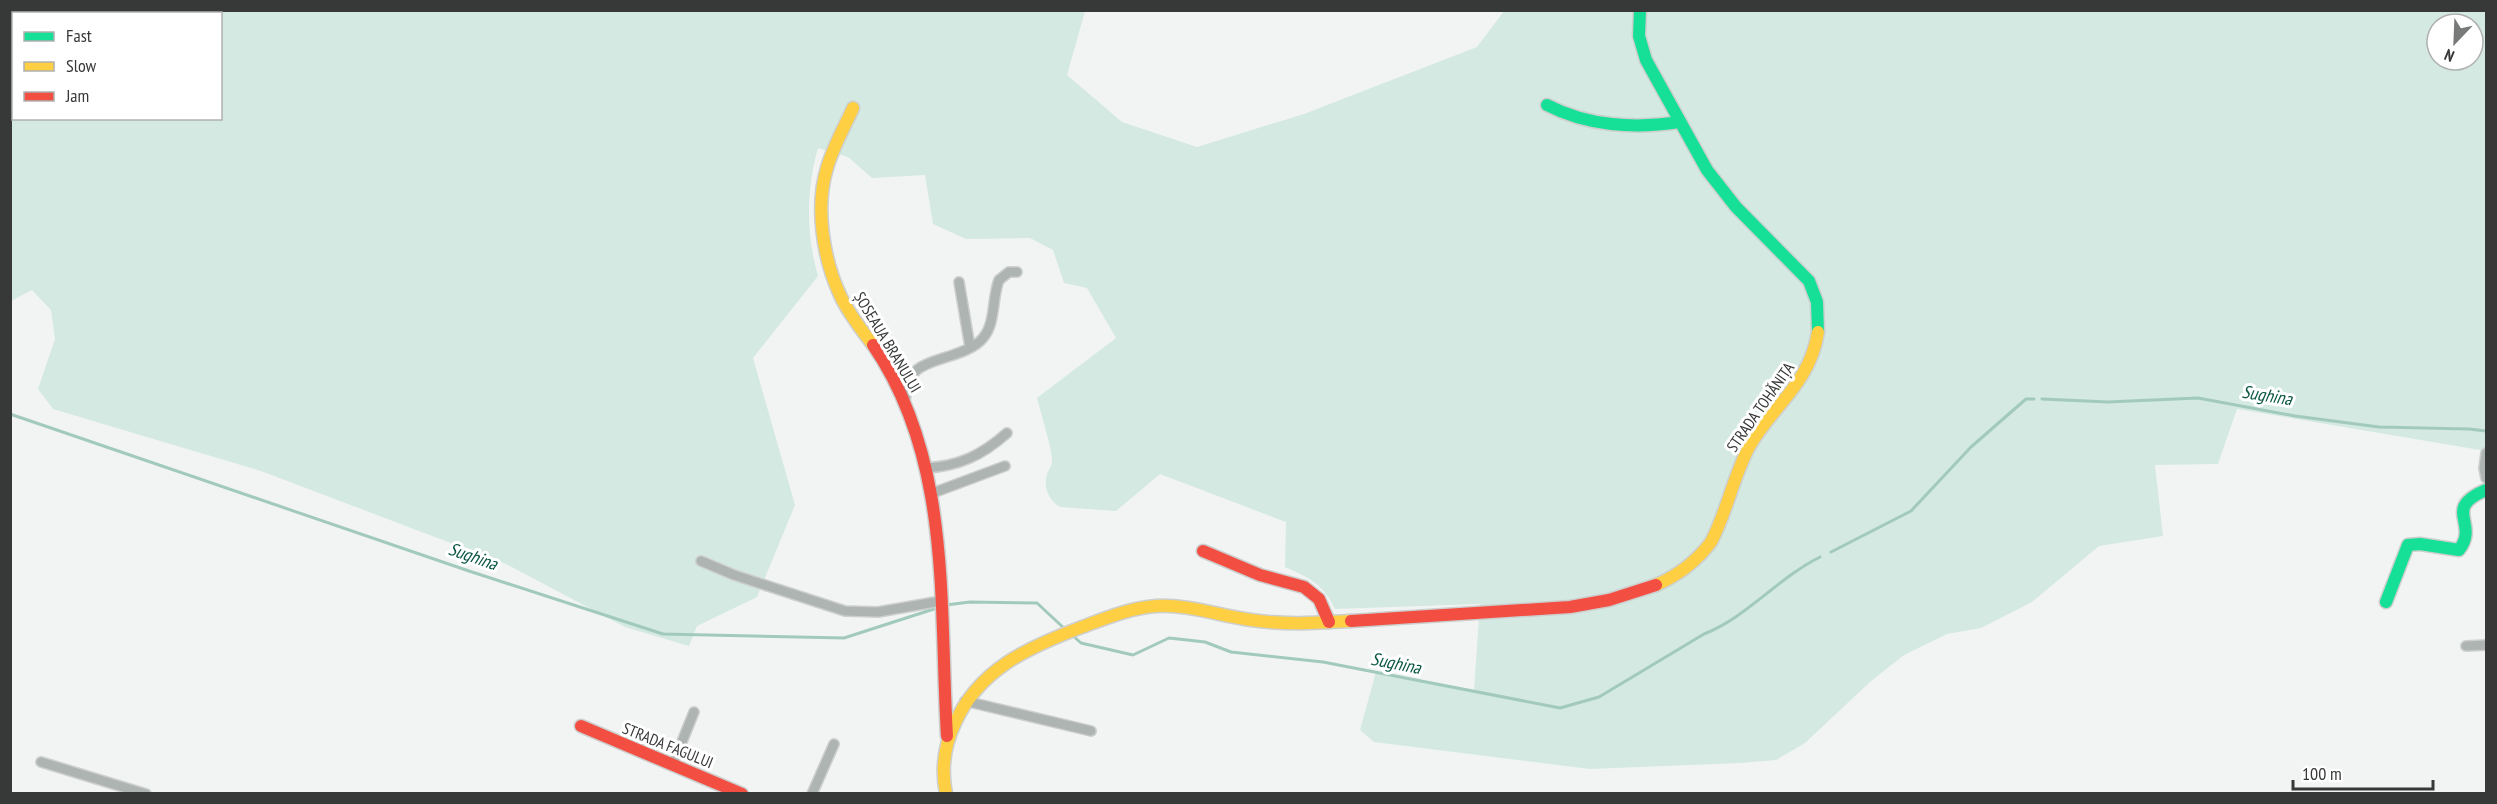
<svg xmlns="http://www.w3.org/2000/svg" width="2497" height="804" viewBox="0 0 2497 804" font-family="'PT Sans Narrow',sans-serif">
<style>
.green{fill:#d3e9e1;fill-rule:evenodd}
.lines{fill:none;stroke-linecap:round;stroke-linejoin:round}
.stream{stroke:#a2cabc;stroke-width:3}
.street-casing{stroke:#cdcfce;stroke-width:12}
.fast-casing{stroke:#cdcfce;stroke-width:15}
.slow-casing{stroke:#cdcfce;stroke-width:15}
.jam-casing{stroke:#cdcfce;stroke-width:15}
.street{stroke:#adb4b2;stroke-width:9}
.fast{stroke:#16e098;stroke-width:12}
.slow{stroke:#ffcf43;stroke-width:12}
.jam{stroke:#f24e42;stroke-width:12}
.labels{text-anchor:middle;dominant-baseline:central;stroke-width:6;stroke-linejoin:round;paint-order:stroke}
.street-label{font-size:16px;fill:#373938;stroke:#fff}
.water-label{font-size:18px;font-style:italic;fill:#0b5744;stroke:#fff}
</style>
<rect width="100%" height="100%" fill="#f2f4f3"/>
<path class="green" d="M11,11H1085L1067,75L1122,122L1197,147L1304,114L1477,47L1504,11H2486V451L2237,409L2218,464L2155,465L2163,536L2099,546L2032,602L1981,628L1947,634L1904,655L1870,682L1805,743L1776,760L1740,763L1590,769L1374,742L1360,730L1376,672L1474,690L1480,604L1335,609C1323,584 1310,578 1285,567L1286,522L1160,474L1116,511L1060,507C1049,501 1043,487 1047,475C1048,470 1052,466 1052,462C1053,451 1040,411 1037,398L1116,338L1087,288L1064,283L1053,250L1030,238L966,239L933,224L925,175L872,178L848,157L818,148C806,189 806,235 818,276L753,358L795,505L757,597L697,626L689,646L625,627L506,564L261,471L53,409L38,389L55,339L51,310L32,290L11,301ZM14,14H220V118H14ZM2437,24H2473V60H2437Z"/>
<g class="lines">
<path class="stream" d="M2042,399L2108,402L2198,398L2295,416L2379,427L2469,429L2486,431
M10,414L469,571L663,634L844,638L937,608
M1831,552L1911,511L1971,447L2026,399H2034
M946,605L970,602L1037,603L1066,630
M1071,634L1081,643L1133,655L1169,638L1205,642L1231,652L1323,662L1560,708L1599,697L1704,634C1747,617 1778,578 1820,557"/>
<g class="street-casing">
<path id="street" d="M959,282L970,347
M905,400C907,391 908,381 913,374C924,358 968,357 983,338C996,323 992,297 999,280L1009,272H1017
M2486,453L2484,468L2486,478
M926,468C960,466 982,455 1007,433
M930,494L1005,466
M701,561L734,575L845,611L878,612L941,601
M2466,646L2486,645
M965,701L1091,731
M41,762L146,794
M673,764L694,712
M812,794L834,744"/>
</g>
<g class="fast-casing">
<path id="fast" d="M1640,10L1639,36L1646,60L1707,170L1736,207L1809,281L1817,302L1818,332
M1547,105C1587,126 1635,129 1679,122
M2386,602L2408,545L2420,544L2459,550C2480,523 2441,509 2486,490"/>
</g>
<g class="slow-casing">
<path id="slow" d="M853,108C844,128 833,147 827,168C815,207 823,258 840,295C848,313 861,329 873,345
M1656,585C1679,575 1696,562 1711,542C1727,512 1733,477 1749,447C1772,406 1810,384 1818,332
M946,794C941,769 944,746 955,723C979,669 1029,647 1082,627C1106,618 1130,608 1156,606C1188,604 1220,616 1251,620C1285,625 1317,623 1351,621"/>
</g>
<g class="jam-casing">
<path id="jam" d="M873,345C952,460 939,604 947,736
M1203,551L1260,575L1304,587L1319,599L1329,622
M1351,621L1570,607L1609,600L1656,585
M581,726L742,794"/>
</g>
<use href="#street" class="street"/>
<use href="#fast" class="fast"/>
<use href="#slow" class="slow"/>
<use href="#jam" class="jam"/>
</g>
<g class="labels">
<g class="street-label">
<text transform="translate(888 342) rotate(59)">ȘOSEAUA BRANULUI</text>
<text transform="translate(1760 407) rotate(-55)">STRADA TOHĂNIȚA</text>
<text transform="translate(668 745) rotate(22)">STRADA FAGULUI</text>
</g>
<g class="water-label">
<text transform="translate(2267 395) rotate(9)">Sughina</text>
<text transform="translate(473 556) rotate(19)">Sughina</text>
<text transform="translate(1396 663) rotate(11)">Sughina</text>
</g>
</g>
<rect width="2497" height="804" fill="none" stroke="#373938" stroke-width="24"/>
<rect x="12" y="12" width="210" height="108" fill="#ffffff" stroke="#afb0af" stroke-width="1.5"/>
<rect x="24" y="32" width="30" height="9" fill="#16e098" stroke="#afb0af" stroke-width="1.5"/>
<text x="66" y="42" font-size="18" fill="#373938">Fast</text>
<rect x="24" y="62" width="30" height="9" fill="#ffcf43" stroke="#afb0af" stroke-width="1.5"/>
<text x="66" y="72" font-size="18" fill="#373938">Slow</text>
<rect x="24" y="92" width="30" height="9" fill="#f24e42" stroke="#afb0af" stroke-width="1.5"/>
<text x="66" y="102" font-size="18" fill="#373938">Jam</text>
<g transform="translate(2455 42) rotate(203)"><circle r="28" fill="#ffffff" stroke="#afb0af" stroke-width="1.5"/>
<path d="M0-4.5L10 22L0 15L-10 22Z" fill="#787a79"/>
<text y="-9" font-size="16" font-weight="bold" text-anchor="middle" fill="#373938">N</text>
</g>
<path d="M2293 780v9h140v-9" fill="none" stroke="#373938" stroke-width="3"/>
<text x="2302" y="780" font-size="18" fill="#373938" stroke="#ffffff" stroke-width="4.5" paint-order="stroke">100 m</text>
</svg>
